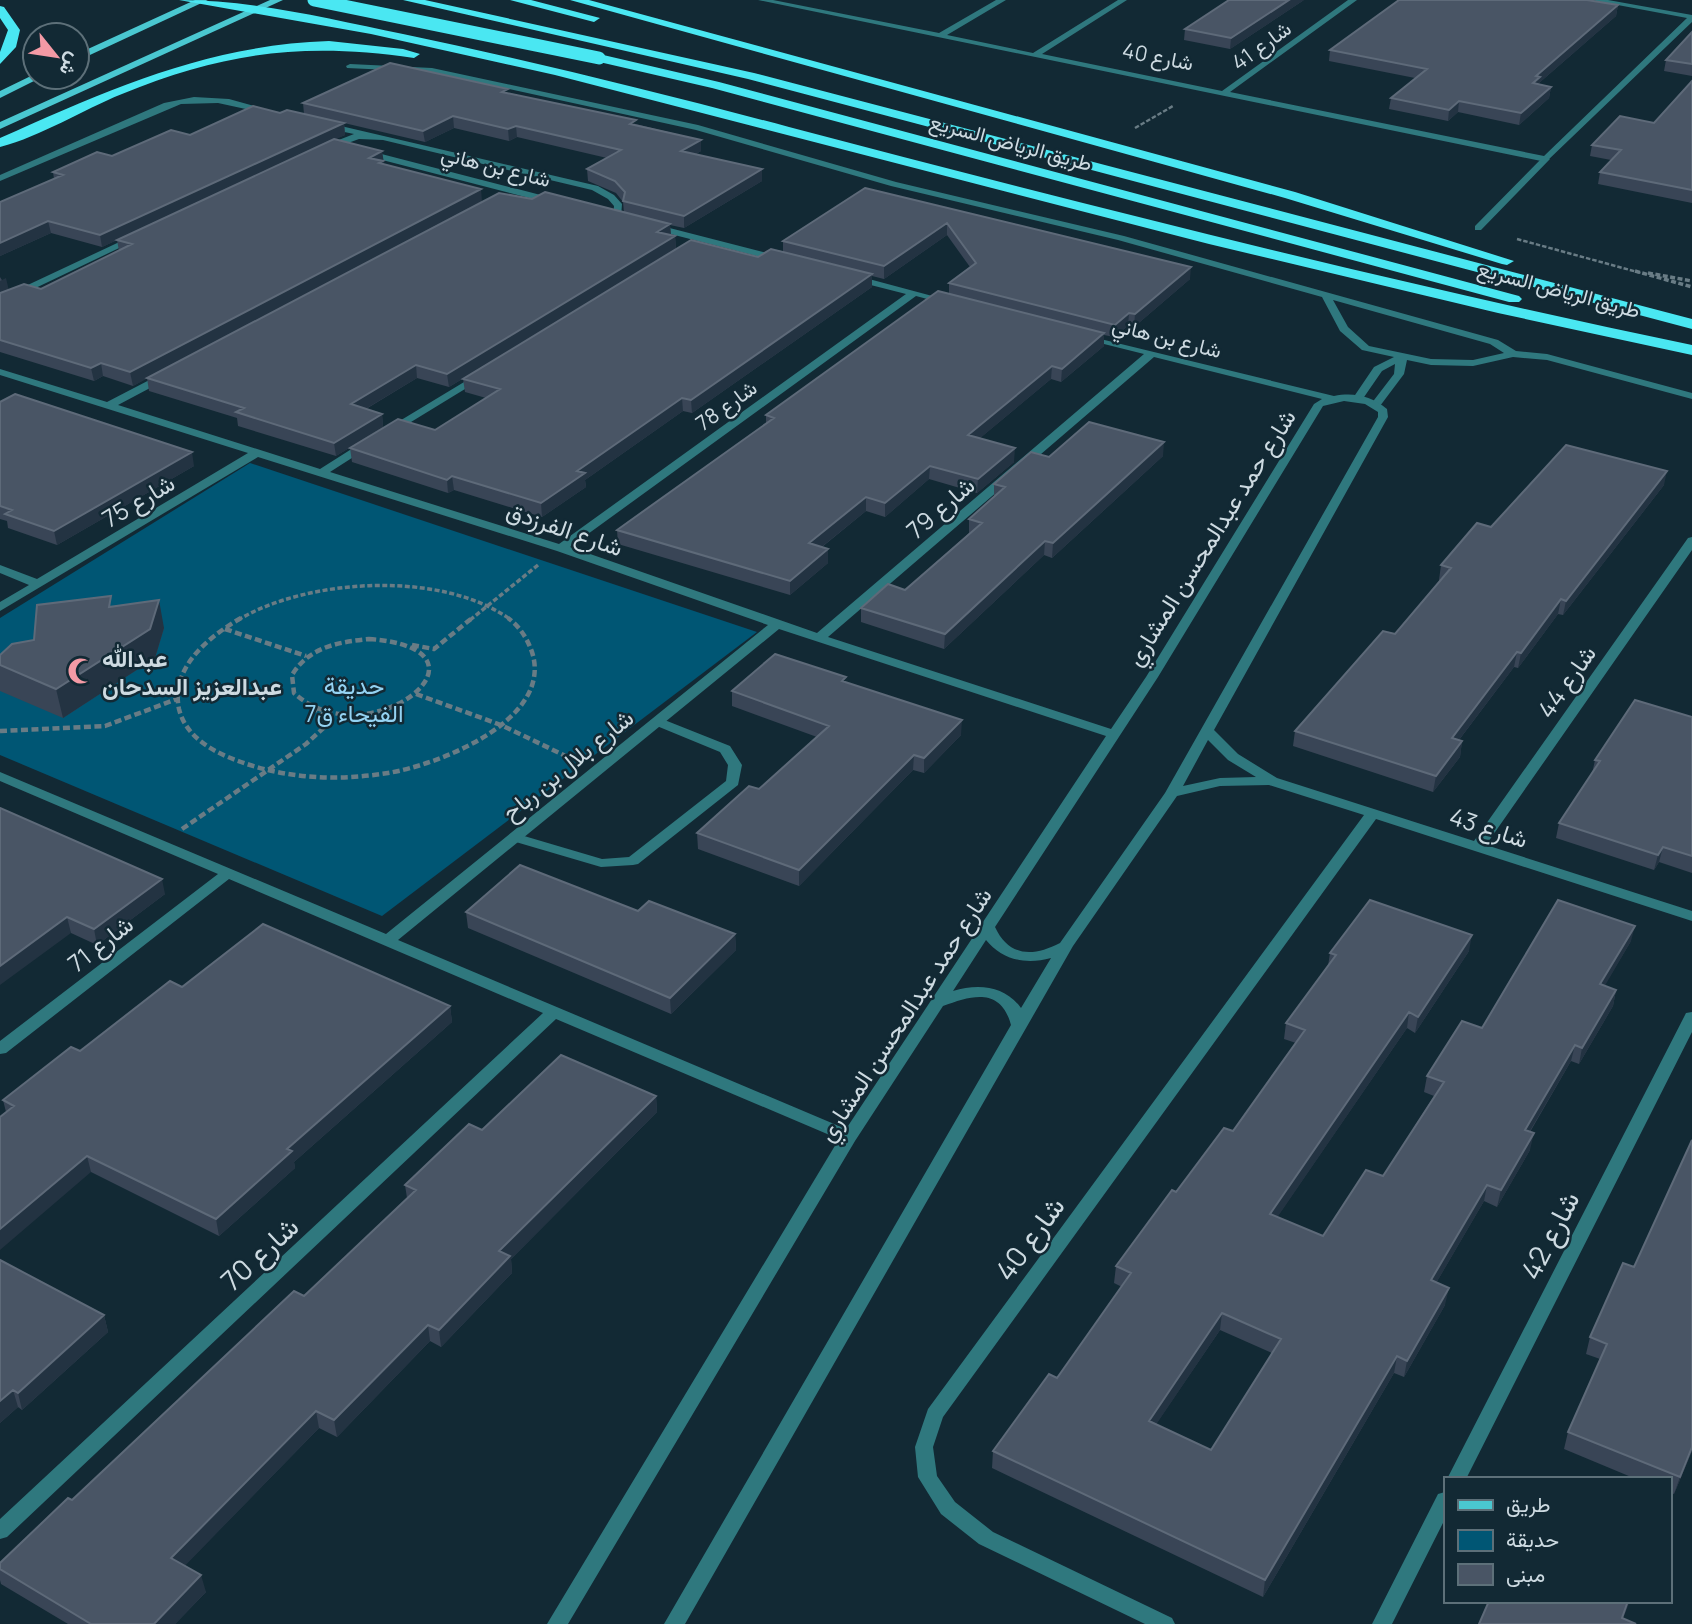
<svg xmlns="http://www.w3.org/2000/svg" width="1692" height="1624" viewBox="0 0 1692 1624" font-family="Manrope,Vazirmatn,sans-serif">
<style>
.green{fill:#005674}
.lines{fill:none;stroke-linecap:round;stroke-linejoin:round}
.path-far2{stroke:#697c85;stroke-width:2.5;stroke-dasharray:4.5 2;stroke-linecap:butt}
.path-far1{stroke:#697c85;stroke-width:3.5;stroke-dasharray:5 2.5;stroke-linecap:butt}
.path{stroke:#697c85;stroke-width:4.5;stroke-dasharray:7 3.5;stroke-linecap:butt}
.service{fill:#2f787e;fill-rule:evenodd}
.minor{fill:#2f787e;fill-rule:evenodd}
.primary{fill:#4ac7d0;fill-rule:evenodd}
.motorway{fill:#4ae7f2;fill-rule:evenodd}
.motorway-bridge{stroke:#4ae7f2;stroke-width:13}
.wall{fill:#394556;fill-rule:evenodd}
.shaded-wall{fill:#233342}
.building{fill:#495565;stroke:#5e6a79;stroke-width:2;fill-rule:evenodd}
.labels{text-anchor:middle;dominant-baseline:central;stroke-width:5;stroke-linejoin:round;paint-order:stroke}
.far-street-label{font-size:21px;fill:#cddae1;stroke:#122934}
.street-label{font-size:24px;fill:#cddae1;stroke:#122934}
.poi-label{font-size:24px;font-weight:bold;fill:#cddae1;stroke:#122934;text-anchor:start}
.park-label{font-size:24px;fill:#94d3f3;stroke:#122934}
.near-street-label{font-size:28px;fill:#cddae1;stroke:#122934}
</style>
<rect width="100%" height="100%" fill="#122934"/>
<path class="green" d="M250,463L757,632L382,916L0,755V618Z"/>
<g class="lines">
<path class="path-far2" d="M1135,128L1173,106
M1517,239L1641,273"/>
<path class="path-far1" d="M1635,271L1692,287
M1648,273L1692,281
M238,620C308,578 443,570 511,620
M470,620L538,565"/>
<path class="path" d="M241,618C210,636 170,667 179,709C186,738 215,753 241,762C289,779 338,781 388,773C438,765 554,720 532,652C527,638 520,627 508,618
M225,629L306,656
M369,639C510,649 368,761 294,693L292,675C309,647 338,642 369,639Z
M412,645L434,649L472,618
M416,694L501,725L572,759
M0,731L105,726L177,699
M182,829L306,744L330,722L316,710"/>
<path class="service" d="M350,64L432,68L698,125L896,182L1124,236L1498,340L1516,351L1547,354L1692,393V399L1547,360L1513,357L1473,366L1431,365L1407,360L1404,374L1380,406H1372L1371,404L1394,374L1395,364L1382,371L1362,400L1358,401L1353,398L1374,367L1394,357L1362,350L1340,331L1322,297L1118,240L891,186L696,130L432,72L347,68L346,66ZM1333,300L1490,344L1504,353L1473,360L1431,359L1369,346L1348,327Z
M194,97L229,99L272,111L268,114L218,103L181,104L0,181V175L164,103Z
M328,123L598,186L614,195L622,204L621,217L613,219L614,206L608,199L592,190L383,140L359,139L337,147H331V143L354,134L325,128L324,126Z
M1543,157L1550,159L1481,230H1475V226Z
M657,717L730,746L742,765L738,785L638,864L633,865L601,867L509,840L507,837L514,833L602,859L629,857L726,781L728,765L720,752L652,724L650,721Z"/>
<path class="minor" d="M758,0H773L939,33L996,0H1006L947,35L1033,53L1118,0H1127L1042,54L1222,91L1348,0H1357L1230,92L1544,156L1687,18L1591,0H1608L1692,15V22L1546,162Z
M366,150L556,199L558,201L553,204L363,155L362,153Z
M654,224L783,257L785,259L780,262L651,229L649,227Z
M130,237L138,239L0,305V298Z
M854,275L951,301L946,304L916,296L570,547L817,633L1144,354L1084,339V335L1334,396C1354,392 1371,396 1387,409L1388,417L1214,730L1238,754L1277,778L1474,841L1688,538L1692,537V550L1486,845L1692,911V921L1376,819L943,1417L933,1447L937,1476L955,1502L993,1532L1172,1618L1175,1624H1145L979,1544L941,1514L918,1477L915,1447L928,1409L1364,815L1269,785L1220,786L1177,796L1073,946L685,1624H664L1011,1025C1001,987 972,995 943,1006L855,1141L568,1624H547L839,1139L556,1019L7,1537L0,1539V1519L543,1013L229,879L6,1053L0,1054V1041L218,874L0,781V772L386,934L768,625L557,551L258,457L0,611V602L29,585L0,573V565L37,579L248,453L0,375V369L107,402L159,375H167V379L118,405L320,469L361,443H369V447L330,472L559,544L906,294L851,280L849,278ZM1154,357L1322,399L1314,404L1146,677L1111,729L828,637ZM1344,401L1365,404L1378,412V417L1165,793L1060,943C1033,957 1009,957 995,927L1158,677L1323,406ZM779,629L1106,736L846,1129L398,940ZM1208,740L1228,760L1256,777L1220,778L1183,786ZM986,940C1002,960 1026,965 1051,958L1021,1008C1005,986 979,983 953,991Z
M479,373L484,376L483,378L393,433L389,434L383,431Z
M1692,1012V1032L1466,1479H1447L1684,1017L1686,1013Z
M1445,1492V1519L1392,1624H1372L1438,1494Z"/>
<path class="primary" d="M195,0H208L77,61V54Z
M270,0H283L0,129V122Z
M35,74V77H42L0,98V91Z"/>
<path class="motorway" d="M179,0C254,0 330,19 403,34C533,61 661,93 789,127C1089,206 1389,282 1692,345V355L1498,313L1209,244L555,75L371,34Z
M403,0H425L754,73L1692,319V329L748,79Z
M510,0H531L600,18L594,22Z
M570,0H589L1295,192L1514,261L1507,265L1502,264L1285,198Z
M0,6L4,7L20,30L16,47L0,64V52L8,30L0,18Z
M329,41L403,49L420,54L414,58C304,42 225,52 122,94C82,110 42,136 0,147V138C109,89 208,45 329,41Z
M599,54L719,82L1519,296L1522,299L1519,302H1509L712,88L595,61L593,58Z"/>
<path class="motorway-bridge" d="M314,0L599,58"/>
</g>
<path class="wall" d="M1304,0L1230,49L1184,40L1185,29Z
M1618,5L1616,16L1539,83V85L1551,87L1549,98L1519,125L1458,112L1448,121L1389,109L1391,98L1415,78L1329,61L1330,50Z
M1692,32V76L1664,71L1666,60Z
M1692,81V203L1598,184L1600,172L1611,160L1590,156L1592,145L1654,123Z
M509,93L701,140V151L696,154L762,181L684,228L670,225L671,235L675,236L676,249L449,387L417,378L366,409L382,414L383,427L336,456L238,426L237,418L149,391L147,378L133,386L103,376L94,381L0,352V277L8,290L41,289L119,251L117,240L102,247L51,233L0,256V202L54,179L53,172L190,135L280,113L304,114L303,103ZM344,123L425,142L454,128L509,141L517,137L607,158L587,169L588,181L616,193L623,202L624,213L194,353L482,201L383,164L382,151L335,139L345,135Z
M865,188L1190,279L1134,327L1128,326L1114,337L1104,335V346L1061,382L1051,379L980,438L1014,462L977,493L929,479L885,517L866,511L822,547L828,563L790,595L618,544L617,530L766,424V415L949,294V283L970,267L947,235L884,279L872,276V287L692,413L683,411L585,480L586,487L542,517L454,490L448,493L352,462L350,448L435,430L486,398L465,392L463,379L758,257L783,252V241Z
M0,402L194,466L57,545L8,528L7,521L0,519Z
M1163,456L1052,558L1044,555L944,649L861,622V608L905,590L969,533V519L994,497V484L1049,457Z
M1664,485L1563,615L1558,614L1518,668L1514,667L1459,740L1462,741L1460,757L1433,792L1293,746L1295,731L1395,634L1440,580H1439L1441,565L1491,527Z
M113,607L164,628L155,658L63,718L0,691V655Z
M846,682L961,735L924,773L913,770L799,886L698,849L697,833L759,789L817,737L732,706V691Z
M1692,717V873L1659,862L1654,870L1556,838L1559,823L1592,774L1595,760Z
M0,808L165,894L97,945L71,933Z
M638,911L735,934L736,950L671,1014L468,928L466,912Z
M1631,941L1604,986L1616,990L1613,1006L1579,1064L1571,1061L1530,1132V1150L1497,1207L1484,1201L1436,1283L1445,1305L1404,1377L1394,1373L1263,1597L992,1468L993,1451L1057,1378L1122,1287L1114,1283L1116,1266L1233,1131L1296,1043L1284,1039L1286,1023L1328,966L1330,953L1469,951L1415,1033L1407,1028L1277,1217L1323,1236L1383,1176L1434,1096L1424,1092L1427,1076L1482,1028ZM1220,1330L1272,1353L1211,1450L1156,1424Z
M182,987L450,1006L452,1022L294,1162L295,1168L219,1236L91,1172L6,1112L3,1100Z
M656,1096L657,1112L511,1259L512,1273L441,1347L430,1341L337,1437L319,1428L185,1565L206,1592L175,1624H68L1,1584L0,1580V1563L304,1296L407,1198L405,1185L482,1130Z
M1692,1140V1451L1674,1494L1669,1492V1479H1636L1564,1449L1568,1432L1600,1359L1586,1354L1590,1337L1634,1267Z
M0,1260L104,1315L108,1332L22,1410L18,1407L0,1423Z"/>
<path class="shaded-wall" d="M1289,0H1304L1230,49L1231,38Z
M1618,5L1616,16L1539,83L1538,88L1531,95L1536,76Z
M1551,87L1549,98L1519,125L1521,113Z
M1459,101L1458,112L1448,121L1449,110Z
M453,116L454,128L425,142L423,131Z
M344,123L345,135L102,247L100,235Z
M516,126L517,137L509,141L508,129Z
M701,140V151L682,162L681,151Z
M382,151L384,163V173L369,158Z
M762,169V181L684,228V216Z
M481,189L482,201L133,386L130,372Z
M48,221L51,233L0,256V243Z
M947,223V235L884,279V266Z
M670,224L671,236L657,232Z
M675,236L676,249L449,387L447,374Z
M1191,267L1190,279L1134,327L1135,314Z
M872,274V287L692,413L691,400Z
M6,278L9,291L0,295V281Z
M1129,313L1128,326L1114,337L1115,325Z
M1104,333V346L1061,382L1062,369Z
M101,363L103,376L94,381L91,368Z
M416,365L417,378L352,417L351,404Z
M1052,366L1051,379L967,449L968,435Z
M682,398L683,411L585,480L586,487L542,517L541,503L577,471Z
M382,414L383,427L336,456L334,443Z
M1164,442L1163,456L1052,558L1053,543Z
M1015,448L1014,462L977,493L978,479Z
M192,452L194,466L57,545L54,531Z
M930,466L929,479L885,517V503Z
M1667,471L1664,485L1563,615L1566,601Z
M452,476L454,490L448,493L447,480Z
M866,497V511L809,557V543Z
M1045,541L1044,555L944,649L945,634Z
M828,549V563L790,595V581Z
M1561,599L1558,614L1518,668L1521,653Z
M159,600L164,628L155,658L63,718L56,689Z
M1517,652L1514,667L1449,753L1452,738Z
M962,720L961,735L924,773V758Z
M1462,741L1460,757L1433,792L1436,776Z
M914,755L913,770L799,886V870Z
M1663,847L1659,862L1654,870L1658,855Z
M162,879L165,894L97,945L94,929Z
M67,917L71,933L0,985V966Z
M1635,926L1631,941L1596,1001L1600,984Z
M735,934L736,950L671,1014L670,998Z
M1472,935L1469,951L1415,1033L1418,1017Z
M1616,990L1613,1006L1579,1064L1582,1048Z
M450,1006L452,1022L294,1162L295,1168L219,1236L216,1219L287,1149Z
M1409,1012L1407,1028L1268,1231L1270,1214Z
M1575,1045L1571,1061L1521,1146L1525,1130Z
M656,1096L657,1112L511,1259L512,1273L441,1347L439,1330L499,1251Z
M1534,1133L1530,1150L1497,1207L1501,1190Z
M87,1156L91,1172L0,1250V1229Z
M1487,1185L1484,1201L1428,1297L1431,1280Z
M1449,1288L1445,1305L1404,1377L1407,1361Z
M1222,1313L1220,1330L1147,1438L1149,1421Z
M104,1315L108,1332L22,1410L18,1393Z
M428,1325L430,1341L337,1437L334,1420Z
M1397,1356L1394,1373L1263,1597L1265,1580Z
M13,1390L18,1407L0,1423V1401Z
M316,1411L319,1428L176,1575L171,1558Z
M1692,1447V1451L1674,1494L1680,1477Z
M201,1575L206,1592L175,1624H154Z
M1628,1601H1630L1621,1624H1620Z"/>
<path class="building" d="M1229,0H1289L1231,38L1185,29Z
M1399,0H1587L1618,5L1536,76L1540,77L1533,83L1551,87L1521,113L1459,101L1449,110L1391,98L1427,69L1330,50Z
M1692,32V64L1666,60Z
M390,63L508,89L502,92L636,120L630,124L701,140L681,151L762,169L684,216L623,201L625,192L615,181L587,169L621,150L516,126L508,129L453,116L423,131L303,103Z
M1692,81V190L1600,172L1621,150L1592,145L1620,116L1654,123Z
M253,106L280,113L287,110L344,123L100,235L48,221L0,243V202L63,175L53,172L97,152L112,156L171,130L190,135Z
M334,139L382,151L369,158L383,161L379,163L481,189L130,372L101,363L91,368L0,340V293L24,284L41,289L132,244L117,240Z
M865,188L1191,267L1135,314L1129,313L1115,325L949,283L976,263L947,223L884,266L783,241Z
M545,192L670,224L657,232L675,236L447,374L416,365L351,404L382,414L334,443L236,412L244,408L147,378L499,193L532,199Z
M691,240L758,257L771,249L872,274L691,400L682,398L577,471L585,473L541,503L452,476L447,480L350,448L398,419L435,430L500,389L463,379Z
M938,291L1104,333L1062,369L1052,366L968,435L1015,448L978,479L930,466L885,503L866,497L809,543L828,549L790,581L617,530L774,418L766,415Z
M15,394L192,452L54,531L5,514L12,510L0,506V402Z
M1089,422L1164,442L1053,543L1045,541L945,634L861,608L888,584L905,590L982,523L969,519L1005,487L994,484L1031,452L1049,457Z
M1566,445L1667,471L1566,601L1561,599L1521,653L1517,652L1452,738L1462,741L1436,776L1295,731L1383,631L1395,634L1451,568L1441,565L1477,523L1491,527Z
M111,596L109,607L159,600L150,629L56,689L0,665V655L12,644L34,640L37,605Z
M775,654L846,677L842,681L962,720L924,758L914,755L799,870L697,833L749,786L759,789L829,726L732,691Z
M1635,700L1692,717V856L1663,847L1658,855L1559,823L1600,761L1595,760Z
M0,808L162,879L94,929L67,917L0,966Z
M520,865L638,911L649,901L735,934L670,998L466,912Z
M1370,900L1472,935L1418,1017L1409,1012L1270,1214L1323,1236L1366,1170L1383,1176L1444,1082L1427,1076L1462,1021L1482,1028L1558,900L1635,926L1600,984L1616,990L1582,1048L1575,1045L1525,1130L1534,1133L1501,1190L1487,1185L1431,1280L1449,1288L1407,1361L1397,1356L1265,1580L993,1451L1049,1374L1057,1378L1131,1273L1116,1266L1172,1190L1176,1192L1224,1128L1233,1131L1305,1030L1286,1023L1336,955L1330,953ZM1222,1313L1281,1339L1211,1450L1149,1421Z
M263,924L450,1006L287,1149L292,1151L216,1219L87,1156L0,1229V1117L14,1106L3,1100L71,1047L80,1051L170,981L182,987Z
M561,1055L656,1096L499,1251L510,1256L439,1330L428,1325L334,1420L316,1411L171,1558L201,1575L154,1624H91L0,1569V1563L68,1498L72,1500L294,1291L304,1296L416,1190L405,1185L469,1124L482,1130Z
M1692,1140V1447L1680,1477L1568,1432L1607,1344L1590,1337L1623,1263L1634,1267Z
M0,1260L104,1315L18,1393L13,1390L0,1401Z
M1489,1601H1628L1622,1618L1636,1624H1479Z"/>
<defs>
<g id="mosque-bare" transform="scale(2.1)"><path d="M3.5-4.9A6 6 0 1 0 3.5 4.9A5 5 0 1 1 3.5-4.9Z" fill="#f49aa5" stroke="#122934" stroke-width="2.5" paint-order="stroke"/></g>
</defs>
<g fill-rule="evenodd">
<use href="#mosque-bare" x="81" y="671"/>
</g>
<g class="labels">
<g class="far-street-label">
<text transform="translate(1261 45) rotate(-36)">شارع 41</text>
<text transform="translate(1158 56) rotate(11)">شارع 40</text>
<text transform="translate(1011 142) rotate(15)">طريق الرياض السريع</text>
<text transform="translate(496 166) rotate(14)">شارع بن هاني</text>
<text transform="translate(1559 289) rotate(15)">طريق الرياض السريع</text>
<text transform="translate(1167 337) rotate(14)">شارع بن هاني</text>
<text transform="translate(726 405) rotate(-36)">شارع 78</text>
</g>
<g class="street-label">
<text transform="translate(138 500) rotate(-31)">شارع 75</text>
<text transform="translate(940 507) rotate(-41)">شارع 79</text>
<text transform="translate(565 528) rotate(19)">شارع الفرزدق</text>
<text transform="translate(1210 537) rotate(-58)">شارع حمد عبدالمحسن المشاري</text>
<text transform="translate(1566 681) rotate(-55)">شارع 44</text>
<text transform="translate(567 764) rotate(-39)">شارع بلال بن رباح</text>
<text transform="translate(1489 827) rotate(18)">شارع 43</text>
<text transform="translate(100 943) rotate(-38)">شارع 71</text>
<text transform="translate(904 1014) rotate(-57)">شارع حمد عبدالمحسن المشاري</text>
</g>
<g class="poi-label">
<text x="102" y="657">عبدالله<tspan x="102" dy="28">عبدالعزيز السدحان</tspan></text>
</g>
<g class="park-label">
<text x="354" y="684">حديقة<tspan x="354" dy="28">الفيحاء ق7</tspan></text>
</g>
<g class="near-street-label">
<text transform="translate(1549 1235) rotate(-63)">شارع 42</text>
<text transform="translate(1029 1238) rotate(-54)">شارع 40</text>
<text transform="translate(259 1253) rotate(-43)">شارع 70</text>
</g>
</g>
<rect x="1444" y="1477" width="228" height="126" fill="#122934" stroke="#5d7079" stroke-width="2"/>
<rect x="1458" y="1500" width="35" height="10" fill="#4ac7d0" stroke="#5d7079" stroke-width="2"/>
<text x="1506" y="1512" font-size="21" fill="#cddae1">طريق</text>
<rect x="1458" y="1530" width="35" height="21" fill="#005674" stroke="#5d7079" stroke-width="2"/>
<text x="1506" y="1547" font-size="21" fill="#cddae1">حديقة</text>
<rect x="1458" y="1564" width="35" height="21" fill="#495565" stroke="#5d7079" stroke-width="2"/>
<text x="1506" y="1582" font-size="21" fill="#cddae1">مبنى</text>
<g transform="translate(56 56) rotate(120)"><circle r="33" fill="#122934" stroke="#5d7079" stroke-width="2"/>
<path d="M0-5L12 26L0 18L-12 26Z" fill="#f49aa5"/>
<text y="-10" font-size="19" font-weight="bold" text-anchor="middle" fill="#cddae1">ش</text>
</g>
</svg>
